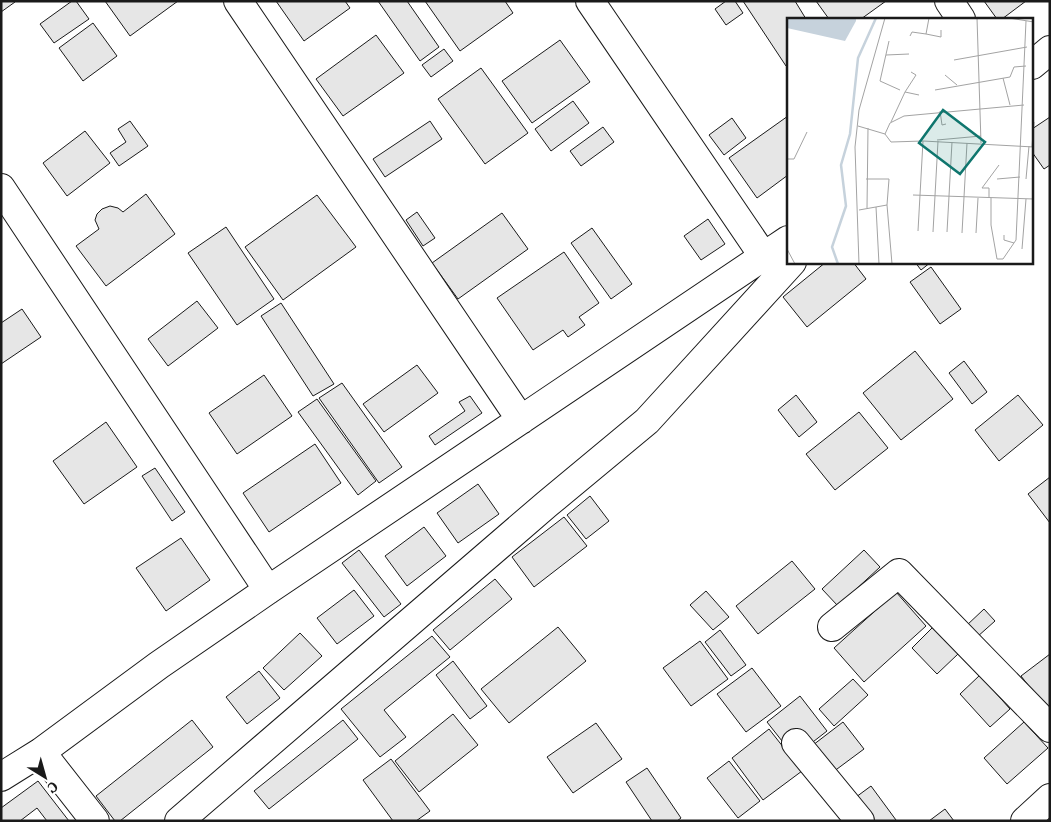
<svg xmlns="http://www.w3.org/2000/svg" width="1051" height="822" viewBox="0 0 1051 822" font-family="'IBM Plex Serif',serif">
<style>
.building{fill:#e6e6e6;stroke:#1a1a1a}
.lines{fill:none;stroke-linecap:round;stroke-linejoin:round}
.minor-casing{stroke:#1a1a1a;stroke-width:30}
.minor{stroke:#fff;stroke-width:28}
.inset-river{fill:none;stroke:#c6d2dc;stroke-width:2.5}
.inset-road{fill:none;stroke:#a3a3a3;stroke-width:1}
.view{fill:#0f766e;fill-opacity:0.15;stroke:#0f766e;stroke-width:2.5}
.inset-edge{fill:none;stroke:#1a1a1a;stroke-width:2.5}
</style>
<rect width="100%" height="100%" fill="#fff"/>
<path class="building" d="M1,1H15V2L1,12Z
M72,1H76L89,19L54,43L40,24Z
M105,1H178L130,36Z
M276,1H345L350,8L304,41Z
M378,1H407L439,47L420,61Z
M425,1H505L513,13L460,51Z
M726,1H735L743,13L726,25L715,9Z
M743,1H795L806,19H788V65L786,66Z
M816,1H886L861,19H829Z
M984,1H1026L1002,19H997Z
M93,23L117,56L83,81L59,48Z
M376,35L404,73L343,116L316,79Z
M560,40L590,82L532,123L502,81Z
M444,49L453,61L431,77L422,65Z
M481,68L528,133L485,164L438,99Z
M573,101L589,123L551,151L535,129Z
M788,116V175L757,198L729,158Z
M1050,117V165L1044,169L1032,152V129Z
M732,118L746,138L724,155L709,135Z
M130,121L148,146L119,166L110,153L126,142L118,129Z
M430,121L442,139L385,177L373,159Z
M603,127L614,142L581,166L570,151Z
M85,131L110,163L67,196L43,163Z
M146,194L175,234L106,286L76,246L99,229L95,220L97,214L102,209L110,206L118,208L123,212Z
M317,195L356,247L283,300L245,247Z
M417,212L435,238L423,246L406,220Z
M502,213L528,249L458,299L432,263Z
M708,219L725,244L701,260L684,236Z
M226,227L274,299L237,325L188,253Z
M592,228L632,284L611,299L571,243Z
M564,252L599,303L579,317L585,325L568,337L563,330L533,350L497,298Z
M826,262H853L866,279L807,327L783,297Z
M915,262H931L921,270Z
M931,267L961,309L940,324L910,282Z
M197,301L218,328L168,366L148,339Z
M281,303L334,384L313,396L261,316Z
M22,309L41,337L1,364V323Z
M915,351L953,399L901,440L863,393Z
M964,361L987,392L972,404L949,373Z
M417,365L438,393L384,432L363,404Z
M264,375L292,416L237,454L209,413Z
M342,383L402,467L379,483L319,398Z
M796,395L817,422L799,437L778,410Z
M1018,395L1043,425L999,461L975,430Z
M470,396L482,413L435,445L429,436L465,411L459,402Z
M317,399L376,481L358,495L298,412Z
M859,412L888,448L835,490L806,454Z
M106,422L137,467L84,504L53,461Z
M315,444L341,483L269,532L243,493Z
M155,468L185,512L172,521L142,476Z
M1050,477V523L1028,494Z
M478,484L499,514L458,543L437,513Z
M590,496L609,521L586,539L567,515Z
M564,517L587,546L534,587L512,557Z
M424,527L446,556L407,586L385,556Z
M181,538L210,580L166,611L136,568Z
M359,550L401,604L384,617L342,563Z
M864,550L880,567L838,606L822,589Z
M792,561L815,589L758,634L736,606Z
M495,579L512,599L450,650L433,630Z
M354,590L374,616L337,644L317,618Z
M706,591L729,617L713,630L690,605Z
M896,592L926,626L864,682L834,648Z
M984,609L995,621L977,637L966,626Z
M558,627L586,661L509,723L481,689Z
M933,627L958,654L937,674L912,648Z
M720,630L746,665L731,676L705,642Z
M300,633L322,656L284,690L263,668Z
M432,636L450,657L384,710L406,737L380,757L341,709Z
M700,641L728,679L691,706L663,668Z
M1050,654V710L1048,711L1021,676Z
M453,661L487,706L470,719L436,675Z
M752,668L781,706L746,732L717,694Z
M259,671L280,698L247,724L226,697Z
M980,675L1010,709L990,727L960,694Z
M853,679L868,695L834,726L819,709Z
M800,696L827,731L809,745L797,730L782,741L767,722Z
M453,714L478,745L419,792L395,761Z
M192,720L213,747L120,821H115L96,796Z
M343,720L358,739L269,809L254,791Z
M843,722L864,749L833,772L813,745Z
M1024,722L1048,748L1007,784L984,758Z
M596,723L622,759L573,793L547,757Z
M769,729L802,771L763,800L732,758Z
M391,759L430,811L416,821H393L363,780Z
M729,761L760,801L738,818L707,778Z
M647,768L681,818L677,821H652L626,782Z
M38,781L69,821H47L37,808L20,821H1V808Z
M871,786L896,820V821H867L852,800Z
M945,809L954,821H929Z"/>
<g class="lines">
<g class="minor-casing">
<path id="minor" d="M238,1L521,420
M590,1L764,257
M949,1L961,19
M1032,65L1050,50
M1,188L268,590
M832,627L899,573L1050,728
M796,743L860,821
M41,752L95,821
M1,777L41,752L159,665L268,590L788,240
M179,821L547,504L647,421L792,262
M1025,821L1050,798"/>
</g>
<use href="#minor" class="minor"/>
</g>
<g transform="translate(787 18)">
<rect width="246" height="246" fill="#fff"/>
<path d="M0,0H69V3L58,23L0,10Z" fill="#c6d2dc"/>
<path class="inset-river" d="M51,246L45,229L59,188L54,147L63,116L71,40L89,0"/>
<path class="inset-road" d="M142,0L139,16L154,19V12M190,0L194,125M222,0L247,4M123,18L125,14L139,16M102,23L93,63L113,72M99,37L122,36M167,42L240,29M158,57L170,67M216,60L223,87M148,72L223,59L227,49L239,48M118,74L129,57L124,54M153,93L155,107L159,106M104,104L118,74L132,77M71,108L98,116L103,105L117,98L237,87M98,116L104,124L136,123L247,129M150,122L194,118M245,129L247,104M0,141H7L20,114M79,161H102L100,187M210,161L233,159M239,161L242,128M126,177L247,181M202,180V170H195L212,147M204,180V207L210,241H216L229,222L239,3M89,189L92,246M80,190L81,110M72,192L100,187L105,246M131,213L136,123M146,214L151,123M160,214L165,124M175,215L180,125M189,215L191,180M217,217V222L227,225M0,231L8,246M235,231L239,181M72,246L68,129L72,92L98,0"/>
<path class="view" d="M156,92L198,124L173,156L132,125Z"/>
<rect width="246" height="246" class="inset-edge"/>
</g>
<rect width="1051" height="822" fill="none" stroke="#1a1a1a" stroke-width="5"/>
<g transform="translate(45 777) rotate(143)" stroke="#ffffff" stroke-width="4" paint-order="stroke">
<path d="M0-4L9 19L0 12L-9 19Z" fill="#1a1a1a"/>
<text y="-8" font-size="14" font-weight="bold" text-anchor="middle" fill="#1a1a1a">С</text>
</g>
</svg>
